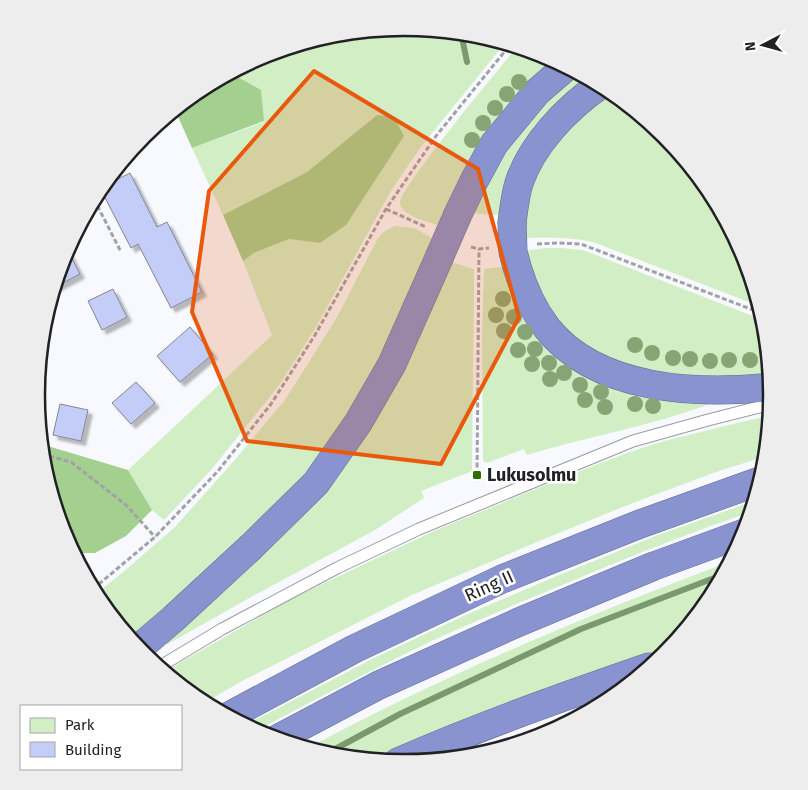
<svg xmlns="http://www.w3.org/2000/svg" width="808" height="790" viewBox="0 0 808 790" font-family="'Fira Sans',sans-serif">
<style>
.green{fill:#d1eec5}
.forest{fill:#a3cf8f}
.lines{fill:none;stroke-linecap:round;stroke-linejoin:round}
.stream{stroke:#7b996e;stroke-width:6}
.building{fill:#c4cdf7;stroke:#84858d;filter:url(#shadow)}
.lane-casing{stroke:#9b9ca4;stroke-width:13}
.highway-casing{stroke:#646b93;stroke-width:29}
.path{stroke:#a1a2a6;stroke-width:3;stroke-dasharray:5 2.5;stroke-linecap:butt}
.lane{stroke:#fff;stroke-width:11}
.highway{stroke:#8893cf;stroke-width:28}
.highway-bridge-casing{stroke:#646b93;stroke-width:29;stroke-linecap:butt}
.highway-bridge{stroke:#8893cf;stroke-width:28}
.tree{fill:#87a574}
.marked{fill:#e8590c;fill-opacity:0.2;stroke:#e8590c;stroke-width:4;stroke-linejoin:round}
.poi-dot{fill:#306d00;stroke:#fff;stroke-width:2}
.labels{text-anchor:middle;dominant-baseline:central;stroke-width:5;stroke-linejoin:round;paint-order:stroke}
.poi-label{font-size:18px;font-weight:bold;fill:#212124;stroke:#fff;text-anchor:start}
.street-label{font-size:18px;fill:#212124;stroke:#fff}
.rim{fill:none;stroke:#212124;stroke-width:2.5}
</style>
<defs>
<filter id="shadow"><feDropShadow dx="4.5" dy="4.5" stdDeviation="1" flood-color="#0004"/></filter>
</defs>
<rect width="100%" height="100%" fill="#f7f9fe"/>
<path class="green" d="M404,28L476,35L505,43L421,147L392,189L316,327L280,384L211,470L164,520L152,510L128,470L272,335L243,261L254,253L289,239L320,243L377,115L307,172L223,215L192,148L264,122L234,75L187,100L200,89L264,55L333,35Z
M517,47L545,56L554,61C534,79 514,96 497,118C471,150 454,188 437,225C427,221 401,216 400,203C398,190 502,65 517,47Z
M574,74L584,81L500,215H494L471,213L494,164L543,103Z
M612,92L664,135L710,191L744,255L759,306L593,242C570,237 547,237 525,238L527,199L538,169L552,147L578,120L603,97Z
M395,226L414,228L432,238L383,354L335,434L286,498L250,535L130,638L98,599L96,594L122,573L175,527L234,461L285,400L336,319L378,238L385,231Z
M544,248H561L583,250L763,320L770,377L745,379L669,375L620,365L570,336L552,316L537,289L526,251Z
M451,262L474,269L472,471L421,491L424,498L375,530L251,597L168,644H165L164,641L244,572L298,519Z
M502,267C516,319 546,360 596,382C603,385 610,389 617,391C648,399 681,399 713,403C652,426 589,436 527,455L524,449L487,463L483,461L482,335L484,269Z
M770,415L766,456L716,472L630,504L544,539L412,595L242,681L204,703L200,700L164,672L291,599L434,531L575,473L627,453L664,441Z
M754,501L751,512C697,530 644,551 591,573C540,594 489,615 438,638C377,667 316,699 256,731L246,725L374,658L468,614L557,576L658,535Z
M729,562L709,599L669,648L438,732L373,759L332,755L308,748C444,675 585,616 729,562Z
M600,705L544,735L475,755L461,757L517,735Z"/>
<path class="forest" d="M234,75L261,90L264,121L192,148L175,110L187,100Z
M377,115L394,117L404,136L346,225L320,243L289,239L254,253L243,261L223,215L307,172Z
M41,444L128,470L152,510L126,536L95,553H74L64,535L44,466Z"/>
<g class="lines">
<path class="stream" d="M461,33L467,62
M326,754L400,714L581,629L722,575"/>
</g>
<path class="building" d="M130,173L157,227L167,222L202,292L171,308L138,244L131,248L100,188Z
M67,249L80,274L55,287L65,254Z
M113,289L127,317L102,330L88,301Z
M190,327L213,354L180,382L157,356Z
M136,382L155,403L131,424L112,403Z
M60,404L88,410L81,441L53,435Z"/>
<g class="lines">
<g class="lane-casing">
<path id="lane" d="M159,667L222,629L337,568L419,529L633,441L708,420L771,404"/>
</g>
<g class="highway-casing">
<path id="highway" d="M458,214L474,181L494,144L537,92L566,67
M512,222C514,209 515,196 519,183C532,144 567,108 600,85
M517,267C524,290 533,310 547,328C597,391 698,395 771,387
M139,648L173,619L251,547L316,483L358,423L392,364L439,258
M229,716L354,649L502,579L640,524L760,481
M277,739L379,685L519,622L654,566L744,533
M398,762C480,726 565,696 649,667"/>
</g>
<path class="path" d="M94,199L121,252
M386,209L426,227
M537,244L557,243L581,244L761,313
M471,247L479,249L489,248
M42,454L71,462L126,505L155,537
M477,475L479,249
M93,589L155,537L218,471L271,404L315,335L386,209L436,136L510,45"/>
<use href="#lane" class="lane"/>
<use href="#highway" class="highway"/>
<g class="highway-bridge-casing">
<path id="highway-bridge" d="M512,222L513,252L517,267
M439,258L458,214"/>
</g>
<use href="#highway-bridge" class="highway-bridge"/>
</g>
<g class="tree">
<circle cx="519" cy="82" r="8"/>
<circle cx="507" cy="94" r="8"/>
<circle cx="495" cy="108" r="8"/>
<circle cx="483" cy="123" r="8"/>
<circle cx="472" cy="140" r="8"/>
<circle cx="503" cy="299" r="8"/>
<circle cx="496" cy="315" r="8"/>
<circle cx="514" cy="317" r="8"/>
<circle cx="504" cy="331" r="8"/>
<circle cx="525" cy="332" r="8"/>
<circle cx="635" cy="345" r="8"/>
<circle cx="535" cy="349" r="8"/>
<circle cx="518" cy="350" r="8"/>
<circle cx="652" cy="353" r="8"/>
<circle cx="673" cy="358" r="8"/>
<circle cx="690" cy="359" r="8"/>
<circle cx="729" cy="360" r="8"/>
<circle cx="750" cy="360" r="8"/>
<circle cx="710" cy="361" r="8"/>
<circle cx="549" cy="363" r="8"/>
<circle cx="532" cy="364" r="8"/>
<circle cx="564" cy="373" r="8"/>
<circle cx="550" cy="379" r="8"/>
<circle cx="580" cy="385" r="8"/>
<circle cx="601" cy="392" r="8"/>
<circle cx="585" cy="400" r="8"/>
<circle cx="635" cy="404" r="8"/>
<circle cx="653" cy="406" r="8"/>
<circle cx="605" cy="407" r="8"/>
</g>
<path class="marked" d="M314,71L478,169L519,317L441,464L247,441L192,312L209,191Z"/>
<rect class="poi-dot" x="472" y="470" width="10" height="10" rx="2.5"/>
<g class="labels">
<g class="poi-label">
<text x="487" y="475">Lukusolmu</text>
</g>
<g class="street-label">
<text transform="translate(489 586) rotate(-24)">Ring II</text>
</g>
</g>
<path d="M0 0H808V790H0ZM45 395a359 359 0 1 1 718 0a359 359 0 1 1-718 0Z" fill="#ededed" fill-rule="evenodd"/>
<path class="rim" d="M45 395a359 359 0 1 1 718 0a359 359 0 1 1-718 0Z"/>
<rect x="20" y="705" width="162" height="65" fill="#ffffff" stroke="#a6a6a7"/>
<rect x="30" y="718" width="25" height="15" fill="#d1eec5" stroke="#a6a6a7"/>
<text x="65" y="730" font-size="15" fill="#212124">Park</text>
<rect x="30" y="742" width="25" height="15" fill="#c4cdf7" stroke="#a6a6a7"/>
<text x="65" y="755" font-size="15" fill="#212124">Building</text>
<g transform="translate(763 45) rotate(264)" stroke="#ffffff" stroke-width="4" paint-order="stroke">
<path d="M0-4L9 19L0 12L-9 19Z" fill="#212124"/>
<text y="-8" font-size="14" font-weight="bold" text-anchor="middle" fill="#212124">N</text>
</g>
</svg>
